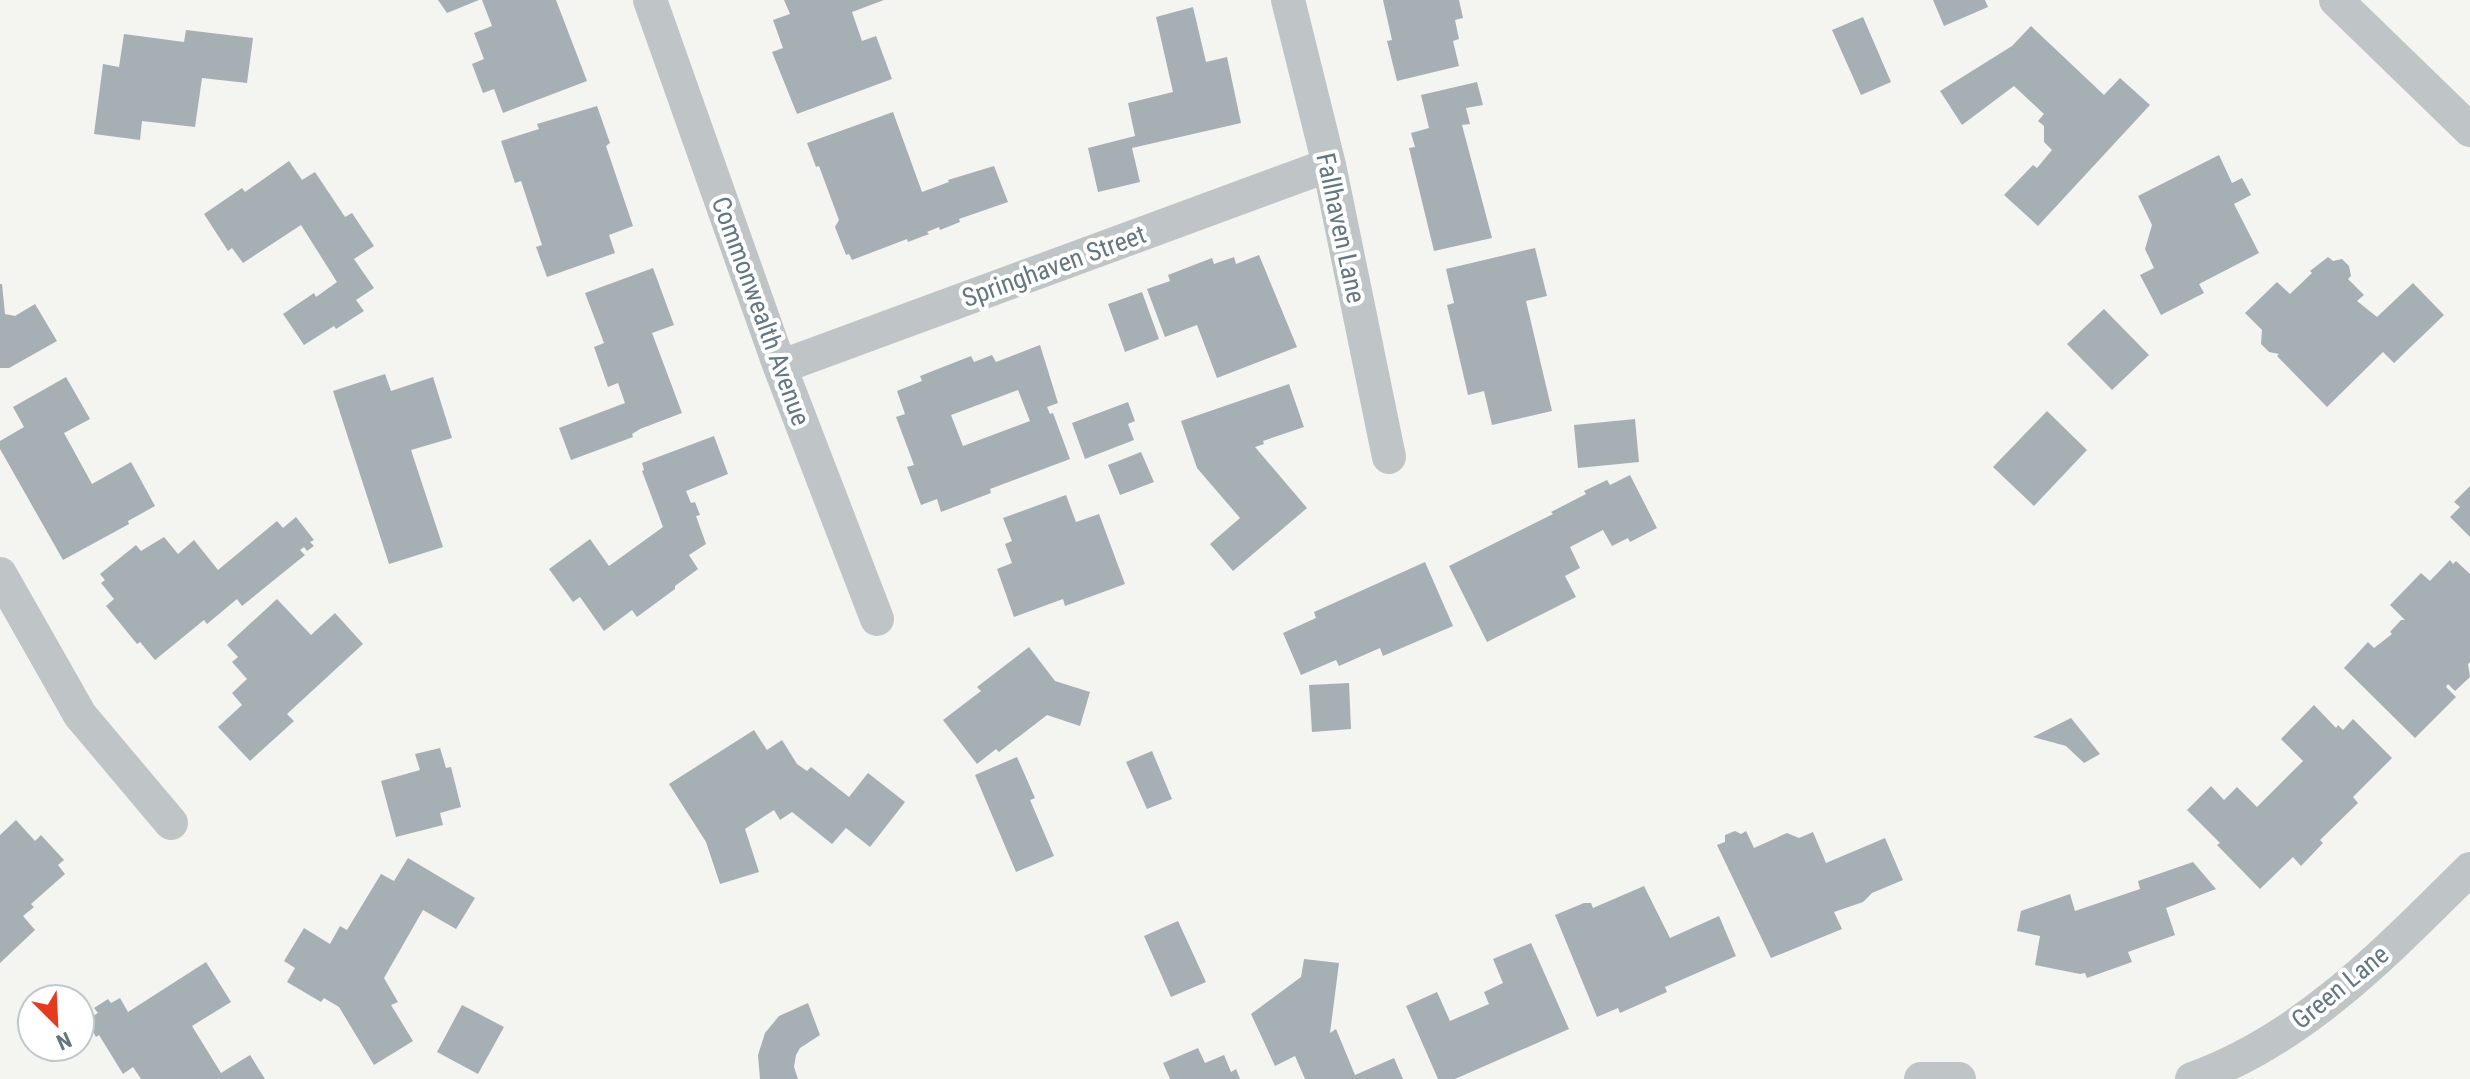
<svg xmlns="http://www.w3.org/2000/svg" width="2470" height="1079" viewBox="0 0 2470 1079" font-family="'Roboto Condensed',sans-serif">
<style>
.building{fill:#a6b0b4;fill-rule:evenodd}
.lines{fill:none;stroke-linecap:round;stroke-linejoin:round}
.minor{stroke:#bfc4c6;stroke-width:34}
.labels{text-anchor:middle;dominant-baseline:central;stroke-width:8;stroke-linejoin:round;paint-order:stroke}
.street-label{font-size:26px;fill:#637782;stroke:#fff}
</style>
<rect width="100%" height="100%" fill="#f4f4f0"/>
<path class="building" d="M438,0H479L447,13Z
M482,0H556L587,81L503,113L494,89L483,93L472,64L484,59L474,33L492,26Z
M784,0H884L852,12L862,41L876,36L892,79L797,114L772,52L783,48L773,20L790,14Z
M1383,0H1459L1463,18L1455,20L1459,39L1453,41L1459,66L1397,81L1387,41L1392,40Z
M1933,0H1985L1988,7L1944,26Z
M1193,7L1206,62L1227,57L1241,123L1132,148L1140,182L1098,192L1088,148L1135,136L1128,103L1173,92L1156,17Z
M1863,17L1891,82L1861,95L1832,30Z
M2031,26L2104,95L2120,78L2150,105L2038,226L2004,195L2033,165L2037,168L2052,150L2044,142V126L2038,121L2044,114L2014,86L1962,125L1940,91L2012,46Z
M186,30L253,38L247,83L202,78L195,127L142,121L140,140L94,134L103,64L119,67L124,34L184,42Z
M1477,82L1483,105L1466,108L1470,124L1462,125L1492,238L1434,251L1409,148L1415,147L1411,133L1429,128L1421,95Z
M597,106L610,143L606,146L633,226L609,235L615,253L547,277L536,247L542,245L521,181L515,183L501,141L539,129L537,124Z
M893,112L922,192L949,182L948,180L994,166L1008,202L959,219L960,222L940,230L939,227L927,232L929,234L908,242L907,239L852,260L849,254L846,255L835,227L839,220L819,166L816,167L807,143Z
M2219,155L2232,183L2242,178L2251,195L2234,204L2259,253L2199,284L2204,293L2161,315L2140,275L2154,268L2145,249L2152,225L2138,196Z
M289,161L302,180L315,172L345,217L352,213L374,246L354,259L374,288L356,300L364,311L336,329L334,326L304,345L283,314L314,293L316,297L337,282L301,225L243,263L232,248L228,251L204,214L242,188L245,192Z
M1535,248L1547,296L1526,301L1552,411L1492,425L1484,391L1468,395L1447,305L1454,303L1446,269Z
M1259,255L1297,347L1217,378L1197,325L1165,337L1147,289L1170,281L1168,275L1212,258L1214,264L1234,257L1236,264Z
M2328,257L2333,261L2342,259L2349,266L2351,276L2348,279L2364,295L2357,301L2377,317L2413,283L2444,315L2394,363L2383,352L2327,407L2277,356L2279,354L2269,352L2261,344L2262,330L2245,313L2277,282L2290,294L2312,273L2310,271Z
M653,268L674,325L652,333L682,413L640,429L632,434L633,437L571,460L559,428L625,403L618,383L608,387L594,347L604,343L585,293Z
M0,284H2L5,314L15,316L35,304L57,341L9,368H0Z
M1142,292L1159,339L1125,352L1108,304Z
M2104,309L2149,355L2112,390L2067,344Z
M1040,345L1058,403L1047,407L1050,414L1053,413L1070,459L990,489L991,493L941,512L937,499L921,505L907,467L914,465L896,417L905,414L897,391L922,381L920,376L971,356L974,362L992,355L996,362ZM1018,390L1030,421L963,446L951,415Z
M385,374L391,391L433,377L452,438L411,450L443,547L389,564L333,391Z
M66,377L90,419L64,433L92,484L131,462L155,506L128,521L129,524L63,560L0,449V441L24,427L13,407Z
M1289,384L1304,427L1263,441L1264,444L1255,447L1307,508L1233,571L1210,544L1240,518L1197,468L1181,421Z
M1128,402L1135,421L1128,424L1134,440L1085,459L1072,423Z
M2047,411L2087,450L2034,506L1993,467Z
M1635,419L1639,462L1578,468L1574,425Z
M714,436L728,474L686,491L691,503L695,502L700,515L696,516L706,544L689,555L698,569L675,586V589L637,617L632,610L604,631L580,597L573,602L549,569L590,539L609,566L663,527L642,471L644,470L642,463Z
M1141,452L1154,482L1120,495L1108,465Z
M1630,475L1657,528L1630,542L1628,538L1612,546L1603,530L1570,547L1580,568L1565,576L1576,597L1487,642L1449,566L1553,514L1551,512L1586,494L1584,491L1607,480L1610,485Z
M2470,486V537L2450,517L2460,507L2454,502Z
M1066,495L1076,522L1099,514L1125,584L1065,606L1063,599L1014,617L997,569L1012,563L1005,544L1012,541L1003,518Z
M296,517L314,540L310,542L314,546L307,551L304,547L300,550L305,555L242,606L237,599L207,624L204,620L155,660L140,642L137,644L106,606L114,599L101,583L105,580L100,574L136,545L141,551L164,537L178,554L194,540L218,570L277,521L283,528Z
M2450,560L2453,564L2456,561L2470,574V662L2468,664L2470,677L2455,691L2448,684L2446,687L2456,697L2415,738L2344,668L2368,642L2374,648L2392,634L2390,632L2401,620H2405L2390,605L2421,573L2430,581Z
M1425,562L1453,626L1383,656L1380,648L1339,666L1336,660L1301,675L1283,633L1316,618L1314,612Z
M277,599L311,635L335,613L363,644L287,714L294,721L250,761L218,727L242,705L232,693L247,679L232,662L238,657L227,645Z
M1029,647L1055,681L1090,692L1080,726L1047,715L999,752L996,749L977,764L943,720L981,691L977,687Z
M1349,683L1351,729L1312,732L1309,685Z
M2314,705L2336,728L2338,725L2343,730L2353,719L2392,758L2353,797L2358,803L2320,840L2323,843L2301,866L2293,857L2260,889L2217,845L2220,843L2187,810L2211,786L2224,800L2237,787L2257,807L2303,761L2281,739Z
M2071,718L2100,754L2084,763L2066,746L2033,737Z
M754,730L767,750L782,740L797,764L807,771L811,767L849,797L868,773L905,802L870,847L846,828L832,844L792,812L780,820L774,810L745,829L759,872L720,884L706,842L669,784Z
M440,748L446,768L451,767L461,807L440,813L443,825L396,837L381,781L420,770L415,754Z
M1152,751L1172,799L1147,809L1126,762Z
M1017,757L1035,798L1030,800L1054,856L1016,872L975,775Z
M16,820L35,841L41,835L64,860L58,865L65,874L31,904L34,907L23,916L35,930L0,963V835Z
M1735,831L1741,834L1746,831L1754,848L1787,833L1799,838L1813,832L1826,863L1885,838L1903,880L1872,893L1863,902L1834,912L1842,929L1771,958L1717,845L1725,842V835Z
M408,858L475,898L456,929L423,910L384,978L398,1002L391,1005L413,1041L374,1065L339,1007L324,998L321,1002L287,982L295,968L284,961L304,928L330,944L340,926L347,930L381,874L394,881Z
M2193,862L2216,889L2166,908L2175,935L2128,952L2132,962L2087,978L2085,973L2080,974L2035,965L2040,936L2017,931L2021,911L2070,894L2075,911L2140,889L2138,881Z
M1644,886L1670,938L1719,916L1736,956L1665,987L1667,992L1620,1013L1618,1008L1597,1017L1555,915L1584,903H1591L1593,908Z
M1178,921L1206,982L1171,997L1144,936Z
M1531,943L1569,1029L1455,1079H1438L1406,1006L1437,992L1450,1021L1489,1004L1484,992L1503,983L1493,959Z
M1304,959L1339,963L1330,1033L1336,1029L1355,1075L1394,1058L1403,1079H1305L1295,1056L1275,1066L1251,1014L1301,977Z
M206,962L231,1002L192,1026L221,1073L250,1055L265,1079H141L133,1067L123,1074L99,1035L96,1037L90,1027L93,1025L89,1018L98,1013L94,1008L108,999L111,1003L120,998L128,1012Z
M808,1003L820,1035L800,1048L796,1055L794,1067L798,1079H760L758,1055L765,1033L779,1016Z
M462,1005L504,1027L478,1074L437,1052Z
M1198,1048L1205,1063L1224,1055L1231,1072L1236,1069L1240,1079H1170L1163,1063Z"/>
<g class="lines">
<path class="minor" d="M650,0L780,367L877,619
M1288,0L1329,165L1389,457
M2336,0L2470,130
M780,367L1329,165
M0,574L80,715L171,823
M1921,1079H1959
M2192,1079C2303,1040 2388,950 2470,869"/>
</g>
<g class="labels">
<g class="street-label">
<text transform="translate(1341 228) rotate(78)">Fallhaven Lane</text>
<text transform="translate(1054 266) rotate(-20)">Springhaven Street</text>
<text transform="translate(761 311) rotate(70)">Commonwealth Avenue</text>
<text transform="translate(2340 987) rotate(-39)">Green Lane</text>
</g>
</g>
<g transform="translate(56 1023) rotate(156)"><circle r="38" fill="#ffffff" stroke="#c1c9cd" stroke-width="2"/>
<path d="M0-6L14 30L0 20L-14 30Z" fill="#e53a20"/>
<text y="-12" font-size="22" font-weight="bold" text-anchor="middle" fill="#637782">N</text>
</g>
</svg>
